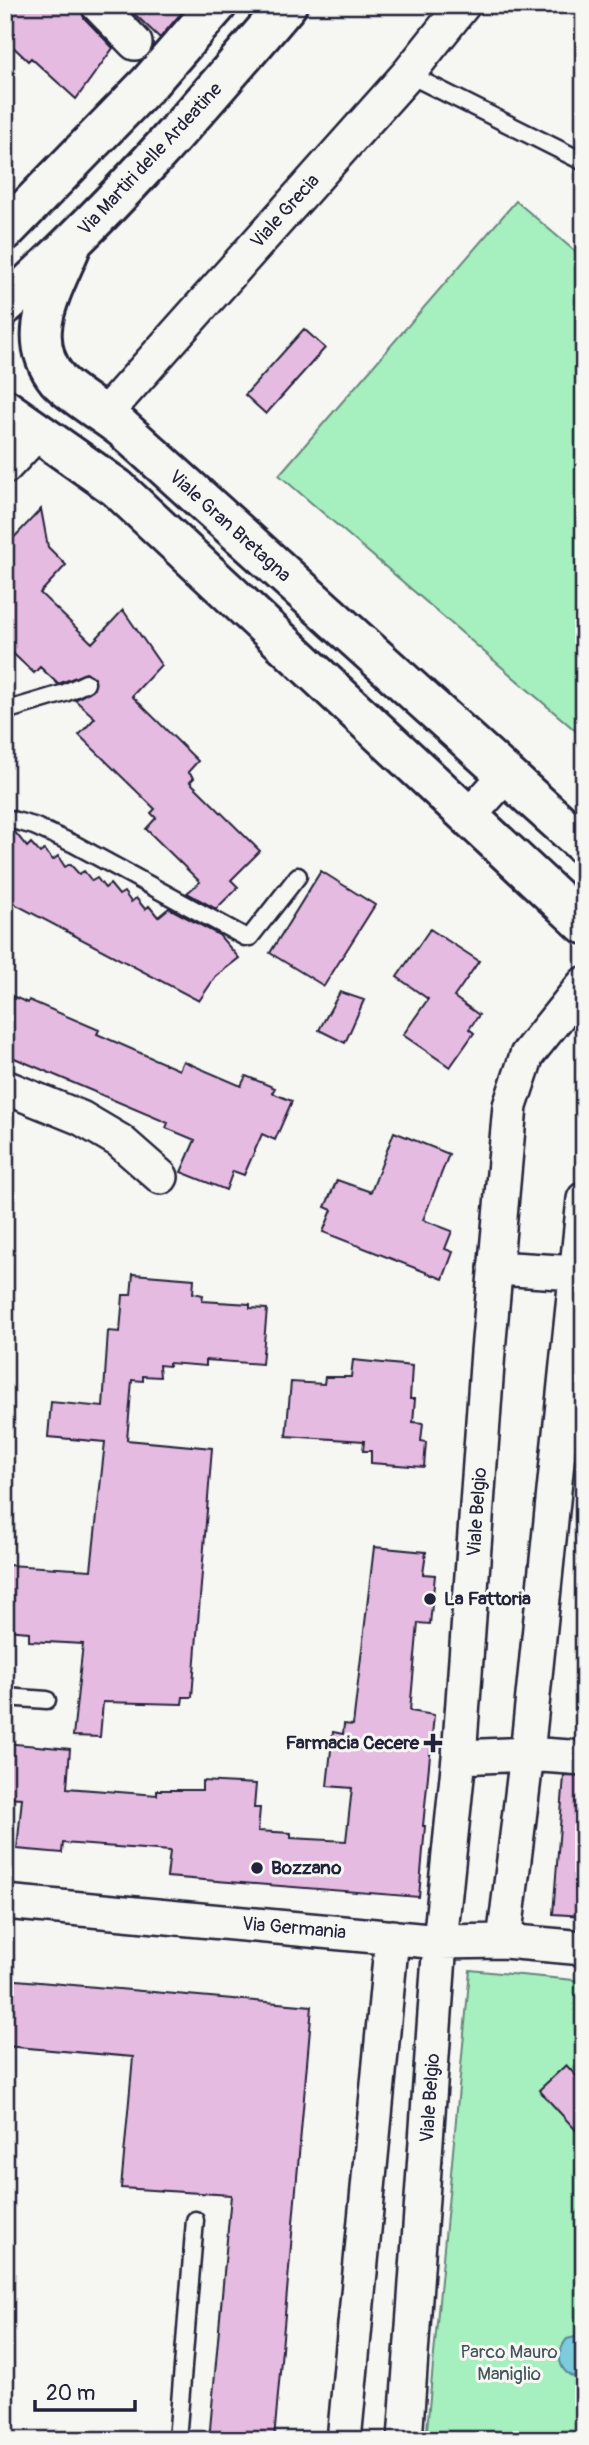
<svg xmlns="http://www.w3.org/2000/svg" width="589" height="2445" viewBox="0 0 589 2445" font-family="Pangolin,sans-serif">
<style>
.green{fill:#a6efbe;stroke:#64887c;stroke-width:2}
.water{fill:#7ecbdd;stroke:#59879c;stroke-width:2}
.building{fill:#e6bbe1;stroke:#22223b;stroke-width:2}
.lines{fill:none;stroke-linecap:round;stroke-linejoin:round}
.service-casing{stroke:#22223b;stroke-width:21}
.minor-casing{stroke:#22223b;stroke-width:38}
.tertiary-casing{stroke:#22223b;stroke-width:44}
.service{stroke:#f6f6f2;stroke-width:16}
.minor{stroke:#f6f6f2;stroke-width:33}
.tertiary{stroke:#f6f6f2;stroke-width:38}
.poi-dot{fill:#22223b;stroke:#f6f6f2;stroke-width:2.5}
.labels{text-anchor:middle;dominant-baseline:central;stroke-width:6;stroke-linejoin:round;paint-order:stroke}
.street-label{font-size:19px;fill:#22223b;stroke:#f6f6f2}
.poi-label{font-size:19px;font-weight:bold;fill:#22223b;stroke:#f6f6f2;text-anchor:start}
.park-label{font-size:19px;fill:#43555c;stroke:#f6f6f2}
</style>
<rect width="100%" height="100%" fill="#f6f6f2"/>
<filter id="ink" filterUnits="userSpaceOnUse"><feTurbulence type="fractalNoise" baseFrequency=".0143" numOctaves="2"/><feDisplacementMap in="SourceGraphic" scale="14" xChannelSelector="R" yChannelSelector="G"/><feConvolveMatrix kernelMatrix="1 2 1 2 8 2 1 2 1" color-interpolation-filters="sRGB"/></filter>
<g filter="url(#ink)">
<path class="green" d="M516,201L584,259V738L279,475Z
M470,1970L584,1981V2440H426Z"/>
<path class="water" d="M584,2335V2378C560,2379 553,2355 567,2339Z"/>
<path class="building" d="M5,5H79L84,18L113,48L76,99L31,58L28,61L5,39Z
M125,5H188L160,38Z
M304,329L325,348L266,414L245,395Z
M41,509L48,547L66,565L40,593L92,643L123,610L161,665L132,696L198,761L188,772L194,778L190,782L260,851L231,880L238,887L216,909L187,893L200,882L146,829L156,818L151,813L155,809L79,735L95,718L75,700L94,689L95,678L86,673L58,684L40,667L34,673L5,646V547Z
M5,829L14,831L27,847L31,843L40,853L44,850L53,860L58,856L65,867L70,864L79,874L84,871L92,881L97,878L105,888L110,884L119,895L124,892L131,902L136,898L145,909L149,906L158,917L169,908L219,935L239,958L216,976L199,1001L5,899Z
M321,871L375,905L324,986L270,953Z
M430,929L479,961L454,997L479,1015L469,1029L474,1033L450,1067L403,1035L428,999L397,977Z
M340,992L364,1000L345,1043L319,1030Z
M5,993L28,1003L29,1000L99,1030L97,1034L179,1070L183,1061L241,1086L246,1076L275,1088L272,1093L292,1101L275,1140L262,1134L244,1175L233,1171L226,1190L181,1172L195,1140L166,1128L168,1123L5,1054Z
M394,1132L449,1154L423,1220L452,1231L445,1249L453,1252L443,1279L323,1232L332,1210L325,1207L337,1180L371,1192Z
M133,1274L194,1279L193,1293L203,1295L202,1301L250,1304V1308L267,1309L262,1364L206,1360V1366L169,1363V1366L159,1365L160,1377L143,1376V1381L132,1380L127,1440L212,1448L192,1697H183L182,1704L103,1702L100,1737L73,1736L83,1644L29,1641V1632L5,1630L8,1565L91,1570L105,1442L48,1437L51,1402L103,1407L108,1331L120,1332L123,1295H131Z
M353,1360L412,1366L410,1399H415L413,1422L423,1423L421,1441L426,1442L424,1467L371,1463V1451H363L364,1441L286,1436L291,1382L324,1384L325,1377H351Z
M374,1547L426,1552L423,1574L435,1575L430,1624L418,1623L410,1711L434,1715L423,1826H425L419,1897L167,1877L170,1851L63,1843L62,1853L17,1849L22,1798L5,1797V1743L70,1749L67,1788L157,1795V1790H202V1781L256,1784L254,1808H260L258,1831L291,1833V1838L346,1841L352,1788L327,1786L333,1732L343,1734L344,1724L353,1725Z
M564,1776L584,1777V1916L553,1914Z
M5,1979L312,2006L274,2440H209L231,2195L121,2188L133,2057L5,2046Z
M566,2065L584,2084V2139L539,2090Z"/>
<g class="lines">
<g class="service-casing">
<path id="service" d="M408,74L584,162
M5,711L65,693L86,683
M5,818L34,826L74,844L245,937H250L298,876
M5,1697L47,1700
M177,2440L195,2220"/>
</g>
<g class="minor-casing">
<path id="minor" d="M98,5L135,43
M105,414L408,74L463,5
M5,467L37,433
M469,816L506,775
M5,1087L81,1118L120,1141L161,1177
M495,1268L576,1273
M459,1757L527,1754L584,1758
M5,1902L440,1942L504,1941L584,1948
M504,1941L527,1754L584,1199
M344,2440L392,1937
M405,2440L440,1942L459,1757L488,1351L510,1106L527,1055L584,984"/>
</g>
<g class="tertiary-casing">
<path id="tertiary" d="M5,231L150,82L217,5
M72,244C54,289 22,336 58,380C70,394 106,415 122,428L584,845
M5,305C108,214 198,110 287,5
M5,409L117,488L584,924"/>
</g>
<use href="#service" class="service"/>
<use href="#minor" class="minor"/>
<use href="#tertiary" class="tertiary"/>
</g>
</g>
<g class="poi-dot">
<circle cx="430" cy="1599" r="7"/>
<path d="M429.5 1732.5h7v7h7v7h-7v7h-7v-7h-7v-7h7z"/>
<circle cx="257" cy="1868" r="7"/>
</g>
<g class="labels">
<g class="street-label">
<text transform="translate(150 159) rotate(-47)">Via Martiri delle Ardeatine</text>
<text transform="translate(285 211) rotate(-48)">Viale Grecia</text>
<text transform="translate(230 526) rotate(42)">Viale Gran Bretagna</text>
<text transform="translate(477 1512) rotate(-86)">Viale Belgio</text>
<text transform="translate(294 1928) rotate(5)">Via Germania</text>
<text transform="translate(430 2098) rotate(-86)">Viale Belgio</text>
</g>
<g class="poi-label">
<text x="444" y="1599">La Fattoria</text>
<text x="419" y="1743" text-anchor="end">Farmacia Cecere</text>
<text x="271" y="1868">Bozzano</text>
</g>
<g class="park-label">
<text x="509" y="2352">Parco Mauro<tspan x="509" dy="22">Maniglio</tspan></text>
</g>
</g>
<rect width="589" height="2445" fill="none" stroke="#f6f6f2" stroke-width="28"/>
<rect x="14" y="14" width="561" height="2417" fill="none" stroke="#22223b" stroke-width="2.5" filter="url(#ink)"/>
<path d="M35 2400v10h100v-10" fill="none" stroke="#22223b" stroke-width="3.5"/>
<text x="46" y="2400" font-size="21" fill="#22223b" stroke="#f6f6f2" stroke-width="5" paint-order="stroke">20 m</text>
</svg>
